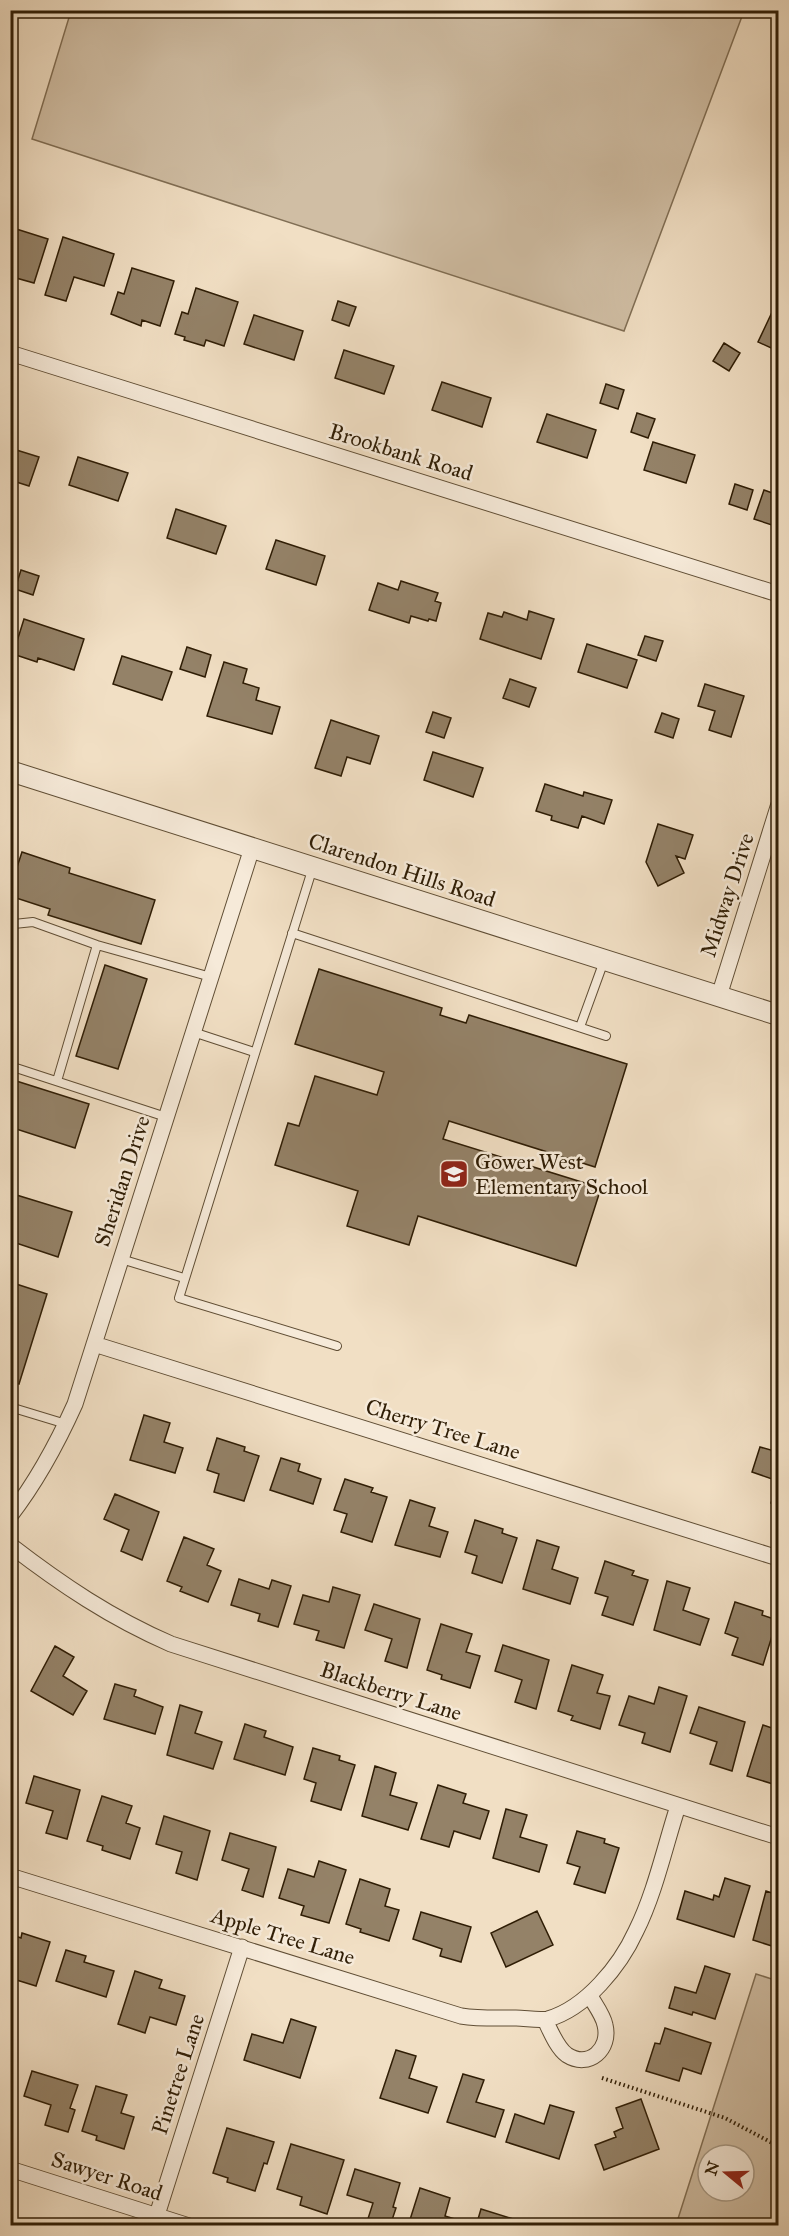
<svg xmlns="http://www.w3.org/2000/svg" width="789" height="2236" viewBox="0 0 789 2236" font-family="'IM FELL Great Primer',serif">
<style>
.green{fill:#d0bea4;stroke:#806e54;stroke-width:1.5;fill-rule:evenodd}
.building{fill:#948268;stroke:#2f1d05;stroke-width:1.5}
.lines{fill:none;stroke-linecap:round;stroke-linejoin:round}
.service-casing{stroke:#604e35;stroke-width:10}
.minor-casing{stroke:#604e35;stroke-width:17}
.tertiary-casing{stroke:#604e35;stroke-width:22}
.path{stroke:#2f1d05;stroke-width:4;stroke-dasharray:1.5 3;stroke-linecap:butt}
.service{stroke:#f6ead9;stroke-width:8}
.minor{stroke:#f6ead9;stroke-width:15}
.tertiary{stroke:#f6ead9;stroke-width:20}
.labels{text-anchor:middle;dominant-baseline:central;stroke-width:5;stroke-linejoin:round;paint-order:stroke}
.street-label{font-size:22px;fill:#2f1d05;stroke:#f6ead9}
.poi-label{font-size:22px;fill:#2f1d05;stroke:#f6ead9;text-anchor:start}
</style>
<rect width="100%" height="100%" fill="#f1dfc4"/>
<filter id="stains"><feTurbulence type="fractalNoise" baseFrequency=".00333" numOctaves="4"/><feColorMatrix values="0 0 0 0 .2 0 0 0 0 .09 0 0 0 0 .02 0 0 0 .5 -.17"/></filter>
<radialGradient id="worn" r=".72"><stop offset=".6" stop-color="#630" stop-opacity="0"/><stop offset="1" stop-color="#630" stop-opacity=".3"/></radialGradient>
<path class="green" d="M71,11V10L744,11L624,331L32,139Z
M756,1974L778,1981V2225H676ZM708,2155H744V2191H708Z"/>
<path class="building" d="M10,227L48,239L34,283L16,278L14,283L10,282Z
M63,237L114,254L104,286L74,277L66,301L45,295Z
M132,268L174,281L160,326L142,320L141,326L111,314L118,292L124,294Z
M196,288L238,302L224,346L206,340L204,346L184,340L185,337L175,334L182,312L188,314Z
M338,301L356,307L349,326L332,320Z
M774,308L778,310V351L758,342Z
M254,315L303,331L294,360L244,344Z
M724,343L740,353L729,371L713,361Z
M344,350L394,366L384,394L335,378Z
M442,382L491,398L482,427L432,410Z
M606,384L624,390L618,409L600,403Z
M637,413L655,419L648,438L631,432Z
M547,414L596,430L587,458L537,442Z
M653,442L695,455L686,483L644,470Z
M10,448L39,457L29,486L10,480Z
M78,457L128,473L118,501L69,485Z
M735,484L753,490L747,510L729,504Z
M764,490L778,495V527L754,519Z
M176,509L226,526L216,554L167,538Z
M276,540L325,556L316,585L266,569Z
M21,570L39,576L33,595L15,589Z
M401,581L438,593L435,601L441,603L436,621L429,619L428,621L411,616L409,623L369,610L378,583L398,590Z
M529,611L554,619L541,659L480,639L488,613L502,617L504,612L527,620Z
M24,619L84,639L74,670L38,658L37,662L13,654Z
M645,636L663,641L656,661L638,655Z
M587,644L637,660L627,688L578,672Z
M187,647L211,655L205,677L180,669Z
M122,656L172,672L162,700L113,684Z
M224,662L247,669L243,683L259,688L256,700L280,707L272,734L207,716Z
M510,679L536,688L529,707L503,698Z
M705,684L744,696L731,737L709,730L715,711L698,706Z
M433,712L451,718L444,738L426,732Z
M662,713L679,719L673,738L655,732Z
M331,720L379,736L370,764L347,757L341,776L315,768Z
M433,752L483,768L473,797L424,780Z
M545,784L583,796L584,792L612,800L604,824L582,816L578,828L551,820L552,816L536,811Z
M658,824L693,835L685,859L676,856L684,873L658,886L646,862Z
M22,852L70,868L69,873L155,900L141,944L48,915L50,909L10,896V888Z
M105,965L147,979L118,1069L76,1056Z
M319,969L442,1008L440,1015L466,1023L469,1015L627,1064L595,1167L449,1121L443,1139L601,1188L576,1266L418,1216L409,1245L347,1226L358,1191L275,1165L288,1123L299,1126L315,1076L377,1095L384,1072L295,1044Z
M10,1079L89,1104L75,1148L10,1127Z
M10,1193L72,1212L58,1257L10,1241Z
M10,1282L47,1294L19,1384L10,1381Z
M144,1415L170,1423L164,1442L183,1448L175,1473L130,1460Z
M217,1438L245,1447L244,1451L259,1456L244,1501L214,1492L219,1474L207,1470Z
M760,1447L778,1452V1505L771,1503L778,1481L752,1472Z
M281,1458L300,1464L298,1471L321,1479L313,1504L270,1490Z
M345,1479L373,1488L371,1492L387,1497L372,1542L341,1532L347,1514L334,1510Z
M115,1494L159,1512L142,1560L121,1551L129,1530L104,1519Z
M410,1500L435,1508L429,1526L448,1532L440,1557L395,1545Z
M475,1520L503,1529L502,1533L517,1538L502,1583L472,1573L477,1556L465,1552Z
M184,1537L214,1549L207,1565L221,1571L208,1602L180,1591L182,1587L167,1581Z
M537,1540L559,1547L552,1569L578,1578L570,1604L523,1589Z
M605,1561L634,1571L632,1575L648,1580L633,1625L602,1615L608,1597L595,1593Z
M239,1579L269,1589L272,1580L291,1586L278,1627L258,1621L260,1614L231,1605Z
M667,1581L690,1588L683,1610L709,1619L700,1645L654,1630Z
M333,1587L360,1595L344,1648L316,1640L319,1631L294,1624L303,1595L329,1602Z
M735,1602L763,1611L762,1615L777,1620L763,1665L732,1655L738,1638L725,1633Z
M374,1604L420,1619L407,1668L385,1661L392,1639L365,1630Z
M441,1624L472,1634L466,1652L480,1656L470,1688L441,1679L442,1675L427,1670Z
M503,1645L549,1660L536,1709L515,1702L522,1680L495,1671Z
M55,1646L74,1657L63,1676L87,1691L73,1715L31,1691Z
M572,1665L603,1675L597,1693L610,1696L600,1729L571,1720L573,1716L558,1711Z
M115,1684L136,1690L134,1696L163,1707L155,1734L104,1719Z
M659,1687L687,1696L670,1752L642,1743L645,1733L619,1725L629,1696L654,1704Z
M180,1705L202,1712L195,1733L222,1742L213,1769L167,1755Z
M699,1707L745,1722L732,1771L710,1764L717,1742L690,1733Z
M245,1724L266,1731L264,1737L293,1747L285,1775L234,1759Z
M763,1725L778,1730V1765L773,1784L747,1776Z
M313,1748L340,1756L339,1760L355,1765L341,1810L311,1801L316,1783L304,1779Z
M375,1766L396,1773L390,1795L417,1803L408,1830L362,1816Z
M10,1771L17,1773L10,1793Z
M34,1776L80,1790L67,1839L46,1833L53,1811L26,1803Z
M438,1785L466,1794L463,1803L489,1811L480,1839L454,1831L449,1847L421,1839Z
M102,1796L132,1806L126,1823L140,1828L130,1859L102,1850L103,1846L87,1841Z
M506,1809L527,1815L520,1837L547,1845L539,1872L493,1858Z
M164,1816L210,1831L197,1880L176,1873L182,1852L156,1844Z
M577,1831L605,1839L604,1843L619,1848L605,1893L574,1884L580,1867L567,1863Z
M230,1833L276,1847L263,1897L242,1890L249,1869L222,1860Z
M319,1861L346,1870L329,1923L301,1915L304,1906L279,1898L288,1869L314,1877Z
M725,1878L750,1886L734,1937L677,1919L685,1891L713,1900L714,1895L719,1897Z
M360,1879L390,1889L385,1906L399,1910L389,1941L360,1932L361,1929L346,1924Z
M766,1891L778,1895V1948L753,1940Z
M537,1911L553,1945L506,1967L491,1933Z
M421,1912L471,1927L461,1962L440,1956L442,1949L413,1939Z
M22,1933L50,1942L36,1986L10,1978L14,1961L10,1960V1934L21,1938Z
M66,1950L86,1956L84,1962L114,1971L106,1997L56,1981Z
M705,1966L730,1974L715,2019L693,2012L692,2015L669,2008L675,1987L696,1993Z
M135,1971L162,1980L159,1988L185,1996L176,2025L150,2017L145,2033L118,2024Z
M291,2019L316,2027L300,2078L244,2060L252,2034L283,2043Z
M665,2028L711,2043L701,2074L683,2068L679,2081L646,2071L655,2043L660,2044Z
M396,2050L416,2056L409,2078L437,2087L428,2113L380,2098Z
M32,2071L78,2085L70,2108L75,2110L68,2132L45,2125L51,2105L24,2096Z
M463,2074L484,2080L476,2102L504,2110L495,2137L447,2122Z
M96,2086L127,2095L121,2113L134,2117L124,2149L96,2140L97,2136L82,2131Z
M641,2099L659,2149L604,2170L595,2145L616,2137L614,2132L623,2128L616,2108Z
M550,2105L574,2112L559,2159L506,2142L515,2114L544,2124Z
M227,2128L274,2142L267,2164L264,2163L255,2191L227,2182L228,2178L213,2173Z
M291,2144L344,2160L327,2214L300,2205L302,2197L277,2189Z
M355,2169L400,2183L393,2207L396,2208L390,2226L366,2225L373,2203L347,2195Z
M420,2188L450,2198L445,2216L458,2220L456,2226H408Z
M481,2209L526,2223V2226H476Z"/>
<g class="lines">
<g class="service-casing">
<path id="service" d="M313,867L179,1298L337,1346
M10,929L14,924L33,922L97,945L211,977
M292,933L606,1036
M580,1027L604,961
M193,1032L254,1052
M10,1066L166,1117
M57,1081L97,945
M121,1259L184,1278
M10,1407L66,1424"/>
</g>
<g class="minor-casing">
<path id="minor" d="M10,353L778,594
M719,996L778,807
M94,1344L778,1558
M10,1516C37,1481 57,1444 75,1404L252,848
M10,1545C62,1585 111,1618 171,1644L778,1837
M10,1876L461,2016C480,2019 497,2018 516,2018C526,2018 538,2021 548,2019C586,2008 620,1966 636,1931C655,1893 665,1846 678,1806
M545,2020C550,2030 557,2048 567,2055C589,2069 611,2049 605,2025C603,2015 595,2005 590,1996
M10,2169L189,2226
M157,2215L242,1947"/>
</g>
<g class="tertiary-casing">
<path id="tertiary" d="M10,771L778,1015"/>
</g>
<path class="path" d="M602,2078L725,2118L778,2146"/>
<use href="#service" class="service"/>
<use href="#minor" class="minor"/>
<use href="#tertiary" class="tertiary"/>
</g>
<defs>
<g id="school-square" transform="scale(1.5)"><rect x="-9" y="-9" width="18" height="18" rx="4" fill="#8f2418" stroke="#f6ead9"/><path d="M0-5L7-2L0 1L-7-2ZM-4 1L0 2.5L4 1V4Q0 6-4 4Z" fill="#fff"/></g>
</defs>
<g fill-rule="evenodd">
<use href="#school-square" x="454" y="1174"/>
</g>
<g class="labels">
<g class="street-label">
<text transform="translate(401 452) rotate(17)">Brookbank Road</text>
<text transform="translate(402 870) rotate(18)">Clarendon Hills Road</text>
<text transform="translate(727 895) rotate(-72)">Midway Drive</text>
<text transform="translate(122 1181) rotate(-72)">Sheridan Drive</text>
<text transform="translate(443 1429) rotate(17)">Cherry Tree Lane</text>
<text transform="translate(391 1691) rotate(18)">Blackberry Lane</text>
<text transform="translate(283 1936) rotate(17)">Apple Tree Lane</text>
<text transform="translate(178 2074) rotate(-72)">Pinetree Lane</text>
<text transform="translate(107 2176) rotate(18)">Sawyer Road</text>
</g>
<g class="poi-label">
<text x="475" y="1161">Gower West<tspan x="475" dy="25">Elementary School</tspan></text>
</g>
</g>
<rect width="789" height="2236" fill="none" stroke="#f1dfc4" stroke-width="36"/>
<rect x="12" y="12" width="765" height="2212" fill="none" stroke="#2f1d05" stroke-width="3"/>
<rect x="18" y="18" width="753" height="2200" fill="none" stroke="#2f1d05" stroke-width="1.5"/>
<g transform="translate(726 2173) rotate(289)"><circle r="28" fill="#f6ead9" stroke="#a69884" stroke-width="1.5"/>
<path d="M0-4.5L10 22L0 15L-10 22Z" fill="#8f2418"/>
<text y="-9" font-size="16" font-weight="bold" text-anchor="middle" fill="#2f1d05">N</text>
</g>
<rect width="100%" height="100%" filter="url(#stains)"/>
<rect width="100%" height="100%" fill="url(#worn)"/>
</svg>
